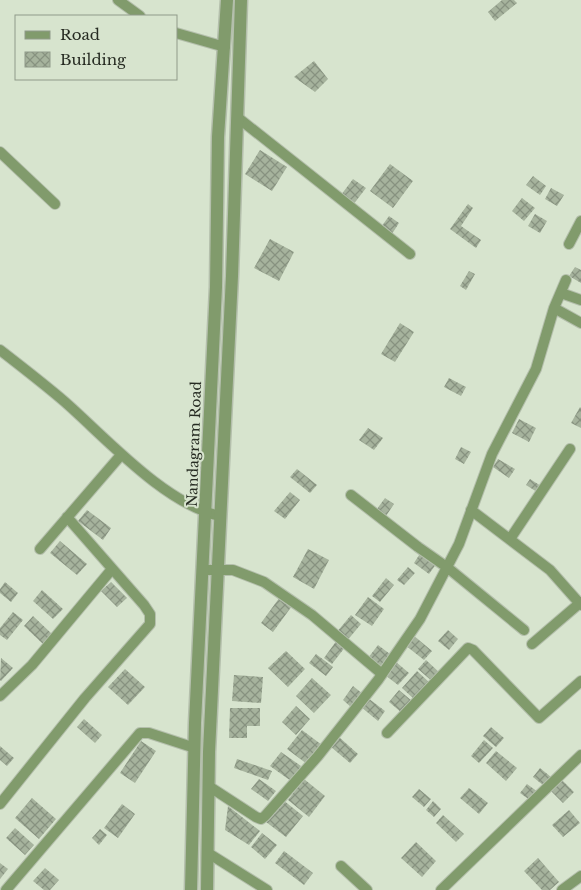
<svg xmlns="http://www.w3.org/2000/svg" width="581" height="890" viewBox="0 0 581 890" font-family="'Libre Baskerville',serif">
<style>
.building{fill:url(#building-cross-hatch)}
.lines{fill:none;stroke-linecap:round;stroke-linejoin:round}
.minor-casing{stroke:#b4bfac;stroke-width:12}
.tertiary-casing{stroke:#b4bfac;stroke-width:15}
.minor{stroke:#819b6c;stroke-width:10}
.tertiary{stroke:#819b6c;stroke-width:12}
.labels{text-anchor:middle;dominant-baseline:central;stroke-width:4;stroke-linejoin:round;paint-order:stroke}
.street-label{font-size:14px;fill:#262b22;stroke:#d7e4ce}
</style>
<defs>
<pattern id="building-cross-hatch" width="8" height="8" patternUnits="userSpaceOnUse" patternTransform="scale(1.25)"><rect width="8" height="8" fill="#a6b39d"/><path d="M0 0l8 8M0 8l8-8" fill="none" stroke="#879280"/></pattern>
</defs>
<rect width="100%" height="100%" fill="#d7e4ce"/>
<path class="building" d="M502,0H514L517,3L495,21L488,12Z
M314,61L328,79L315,92L294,77Z
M260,150L287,167L272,191L245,174Z
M390,164L413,181L393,208L370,191Z
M533,176L546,186L540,195L526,185Z
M353,179L366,188L353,205L341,195Z
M551,188L564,195L557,206L545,199Z
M522,198L535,208L524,221L512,211Z
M468,204L473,208L461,226L481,240L476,248L450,229Z
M535,214L547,221L540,233L528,226Z
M389,216L399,223L390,237L379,230Z
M270,239L294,252L279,281L254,268Z
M575,267L581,270V283L569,276Z
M469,271L475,274L466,290L460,286Z
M400,323L414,332L395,362L381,354Z
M449,378L466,387L461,396L444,387Z
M580,407L581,408V428L571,423Z
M519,419L536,428L529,442L512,433Z
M368,428L383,438L374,450L359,440Z
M461,447L471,452L464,464L455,459Z
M498,459L515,469L509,478L493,467Z
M297,469L317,485L310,493L290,477Z
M530,479L541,486L537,492L526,485Z
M290,492L300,500L285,519L274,511Z
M385,498L394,504L384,519L374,513Z
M87,510L111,528L103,540L78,521Z
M60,541L87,564L77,575L50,553Z
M308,549L329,560L314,589L293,577Z
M421,552L437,563L429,574L414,563Z
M408,567L415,573L404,585L397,580Z
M386,578L394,585L380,602L372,596Z
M5,582L18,593L11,602L0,593V589Z
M111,582L127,598L117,607L101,591Z
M42,590L63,609L53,619L33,601Z
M280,597L292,606L273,632L261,623Z
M368,597L384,609L372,626L355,615Z
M13,612L23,620L7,640L0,635V628Z
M351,615L361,624L346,642L336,633Z
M33,616L52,634L43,644L24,626Z
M448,630L458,639L449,650L438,641Z
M413,635L432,651L424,660L405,645Z
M337,640L346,646L332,664L324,658Z
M378,645L390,654L380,667L368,658Z
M286,651L305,669L288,687L268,668Z
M316,654L333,667L326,676L309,663Z
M1,658L13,668L1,681L0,680Z
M426,660L440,673L433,682L418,669Z
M396,662L409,673L398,685L385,675Z
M125,669L145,687L128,705L108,687Z
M417,671L430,683L415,700L402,688Z
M234,675L263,677L261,703L232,701Z
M312,678L331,695L314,713L296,696Z
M353,686L363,694L352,708L343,700Z
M399,690L412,701L402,713L389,702Z
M368,698L385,711L378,721L361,707Z
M296,706L310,719L296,735L282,722Z
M230,708H260V726H247V738H229Z
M84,719L102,735L95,743L77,727Z
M491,727L504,738L496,747L483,736Z
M302,730L322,745L307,764L287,749Z
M339,737L358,754L350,763L331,747Z
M484,740L493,748L479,763L471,756Z
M141,741L156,751L135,783L120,773Z
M0,746L14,758L7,766L0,760Z
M496,751L517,768L506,781L486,763Z
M281,752L301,766L291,781L270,766Z
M237,759L272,771L268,780L234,768Z
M540,768L551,777L544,786L533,777Z
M559,777L574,792L563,803L548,788Z
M259,779L276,791L268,801L251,789Z
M304,779L325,796L309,817L288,800Z
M527,784L538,792L531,801L520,793Z
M469,788L488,803L479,814L460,798Z
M419,789L431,799L424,807L412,797Z
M32,798L56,819L39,839L15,818Z
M283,800L303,816L286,837L266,822Z
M433,801L441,809L434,817L426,810Z
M122,804L135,814L118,838L104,828Z
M228,806L260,831L249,845L225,830Z
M569,810L580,823L563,837L552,825Z
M443,815L464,834L456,842L436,823Z
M15,828L34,845L25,855L6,838Z
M100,829L107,835L99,845L92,838Z
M262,833L277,845L265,859L251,847Z
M416,842L436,861L422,877L401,858Z
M284,851L313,873L304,885L275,863Z
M538,858L559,882L550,890H542L524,871Z
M0,863L8,869L0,879Z
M45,868L59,880L50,890H44L33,881Z"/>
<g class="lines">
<g class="minor-casing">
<path id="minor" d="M118,0L140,16
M176,33L225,47
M237,117L410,254
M0,152L55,204
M569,244L581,221
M561,293L581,300
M554,308L581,323
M0,350C22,367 44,384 65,402C106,438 165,504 220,516
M351,495L418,547L448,568L524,630
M471,510L550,570L581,605
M510,539L570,449
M40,549L121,455
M204,570H233L264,582L312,615L382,674
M532,644L581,602
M0,696L32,665L112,569
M387,733L468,648L473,650L539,718L581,681
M210,787L256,817L261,819L265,816L318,756L378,680L420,619L459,544L492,454L536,369L554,308L566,280
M0,804L85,698L150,624V614L144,605L67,517
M208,853L267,890
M341,866L367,890
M6,890L140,733H149L195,748
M441,890L581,755
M562,890L581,876"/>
</g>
<g class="tertiary-casing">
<path id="tertiary" d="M191,890L195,723L216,287L218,137L227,0
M207,890L209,752L232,276L241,0"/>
</g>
<use href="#minor" class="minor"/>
<use href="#tertiary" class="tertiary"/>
</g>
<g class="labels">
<g class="street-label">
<text transform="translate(194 444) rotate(-88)">Nandagram Road</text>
</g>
</g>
<rect x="15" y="15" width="162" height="65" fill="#d7e4ce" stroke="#909a89"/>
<rect x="25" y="31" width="25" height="8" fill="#819b6c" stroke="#909a89"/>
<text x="60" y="40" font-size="15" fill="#262b22">Road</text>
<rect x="25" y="52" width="25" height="15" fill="url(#building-cross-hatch)" stroke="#909a89"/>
<text x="60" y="65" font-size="15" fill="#262b22">Building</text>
</svg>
